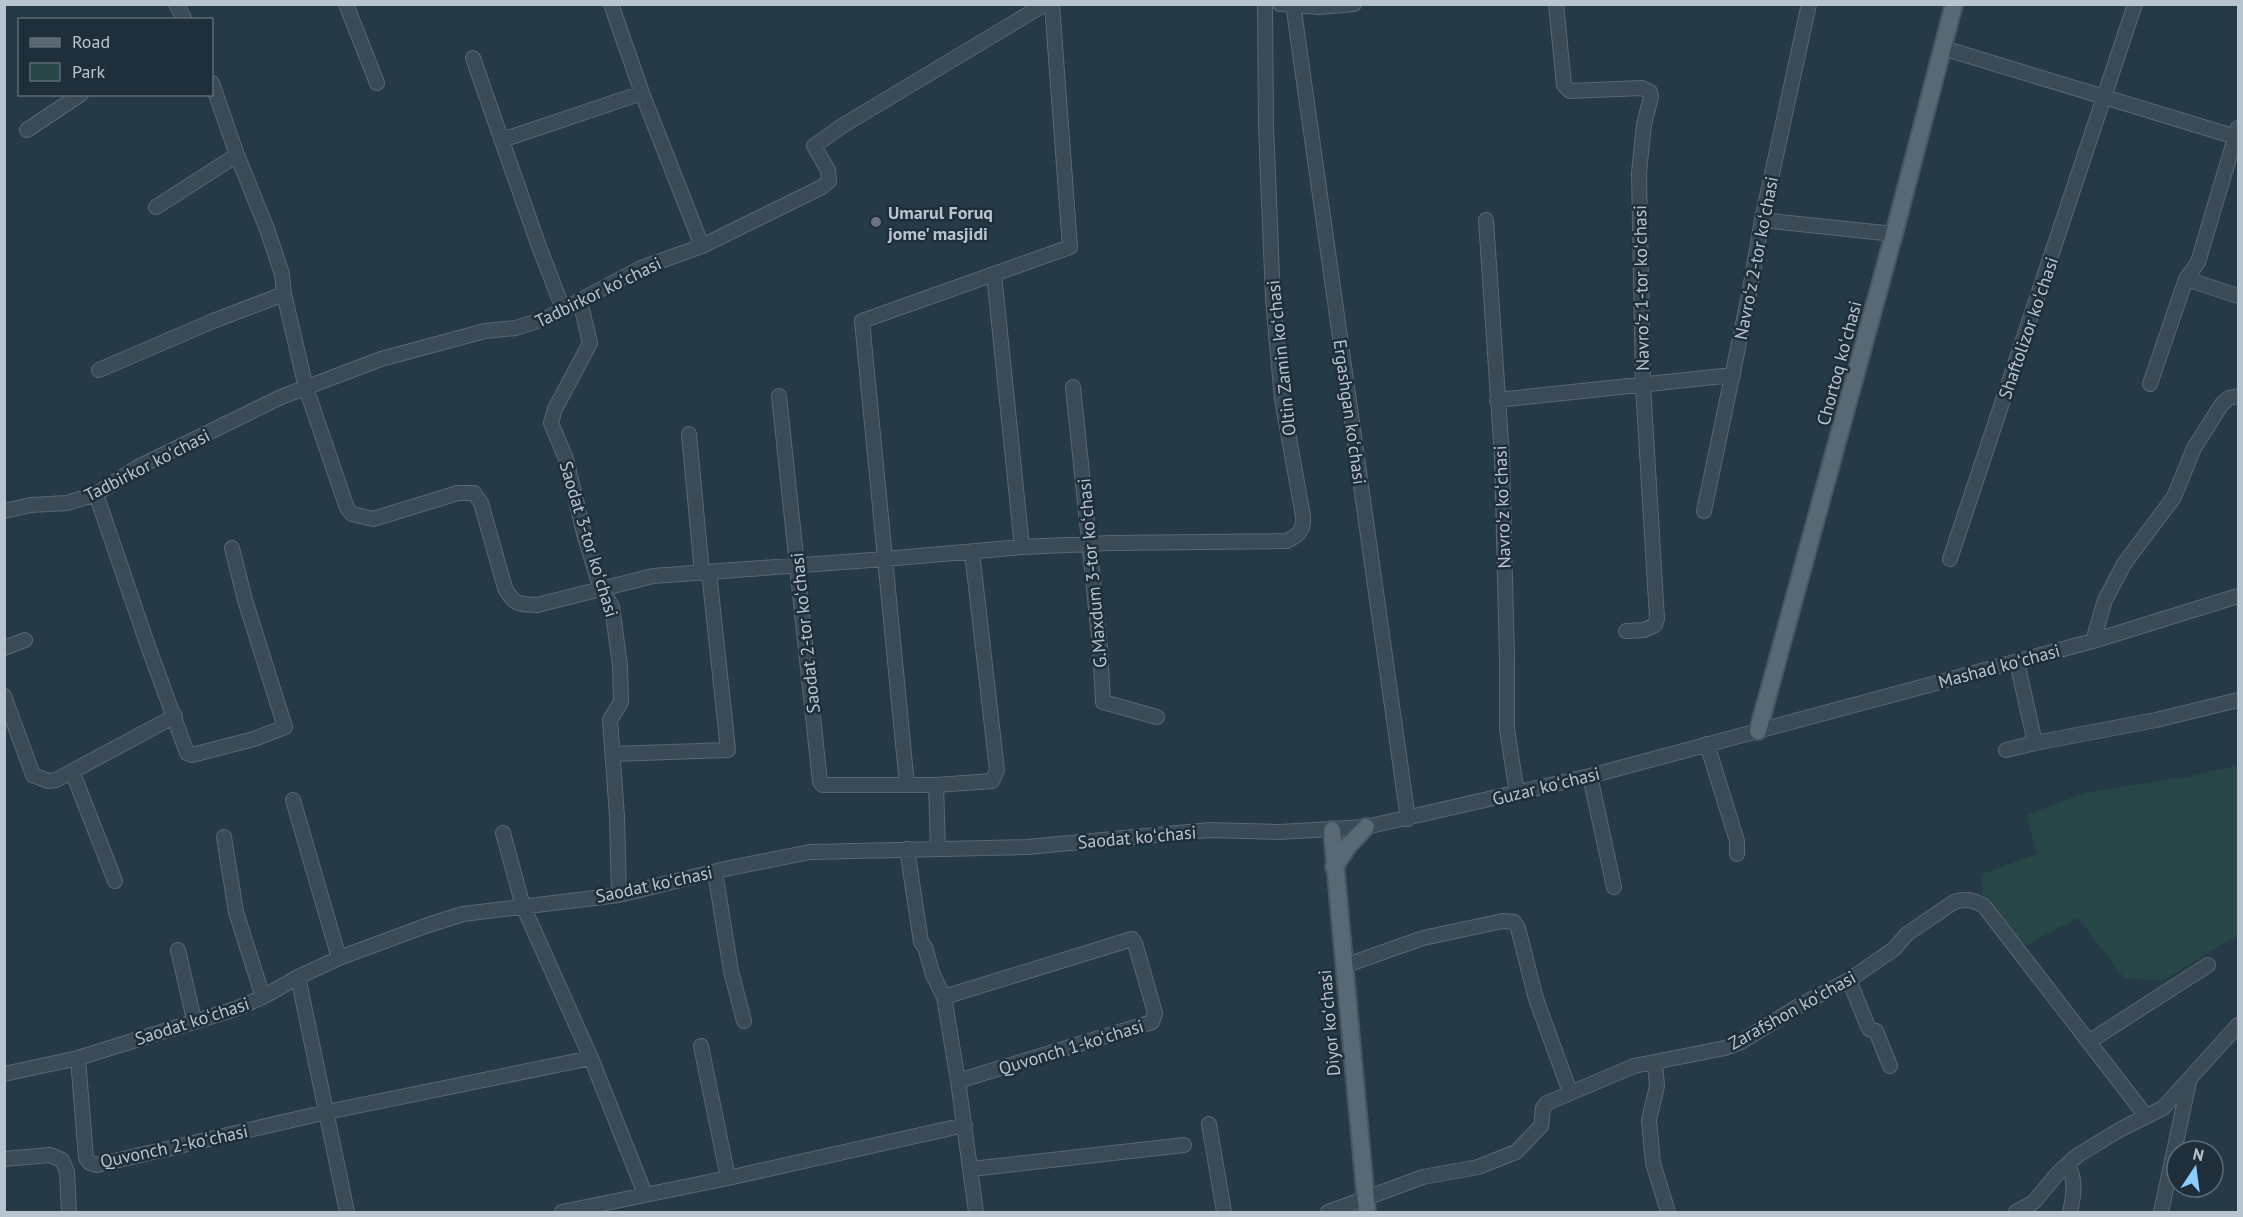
<svg xmlns="http://www.w3.org/2000/svg" width="2243" height="1217" viewBox="0 0 2243 1217" font-family="'PT Sans',sans-serif">
<style>
.green{fill:#274746}
.lines{fill:none;stroke-linecap:round;stroke-linejoin:round}
.minor-casing{stroke:#586773;stroke-width:16}
.major-casing{stroke:#465662;stroke-width:20}
.minor{stroke:#3a4a56;stroke-width:14}
.major{stroke:#586975;stroke-width:16}
.worship-dot{fill:#6b7280;stroke:#1e2f3b;stroke-width:2}
.labels{text-anchor:middle;dominant-baseline:central;stroke-width:5;stroke-linejoin:round;paint-order:stroke}
.poi-label{font-size:18px;font-weight:bold;fill:#b8c4cf;stroke:#1e2f3b;text-anchor:start}
.street-label{font-size:18px;fill:#b8c4cf;stroke:#1e2f3b}
</style>
<rect width="100%" height="100%" fill="#253946"/>
<path class="green" d="M2238,765V935L2163,981L2124,978L2078,918L2023,947L1982,895V874L2037,854L2026,815L2085,793L2192,776Z"/>
<g class="lines">
<g class="minor-casing">
<path id="minor" d="M176,4L185,20
M346,4L377,83
M611,4L642,93L702,246
M1280,4L1320,7L1354,4
M1293,4L1408,819
M1556,4L1564,85L1570,91L1642,88L1650,92L1651,97L1644,124L1639,173L1643,385L1657,619L1655,625L1644,630L1626,631
M1943,48L2236,137
M473,58L537,241L563,309
M212,83L237,155L267,229L282,274L284,294L306,388L347,508L352,514L373,519L458,493H474L481,503L505,588C514,605 518,604 537,605L653,576L885,559L1022,547L1110,543L1287,541C1299,535 1304,530 1303,516L1282,399L1273,299L1266,126L1265,4
M27,130L81,94
M502,140L642,93
M156,207L237,155
M1486,220L1502,457L1507,659V729L1517,794
M1762,220L1894,234
M994,274L1022,547
M2186,279L2238,296
M580,301L590,343L555,409L551,423L566,459L585,537L599,583L612,607L620,665L621,702L610,720L617,816L619,895
M99,370L213,321L284,294
M2150,384L2186,279L2198,262L2238,128
M1073,387L1100,647L1103,702L1157,717
M779,396L820,782L823,785H936L992,781L997,770L972,552
M1497,400L1733,375
M689,434L702,573
M96,494L148,646L187,753L192,755L254,739L285,727L245,600L232,548
M4,511L31,505L67,503L96,494L138,467L281,397L381,359L485,331L516,328L547,318L641,268L702,246L822,187L829,181L828,170L814,146L842,126L1045,4
M1704,511L1749,295L1762,220L1809,4
M1950,559L2135,4
M2093,641L2105,600L2124,564L2174,497L2194,448L2222,404L2229,398L2238,396
M4,648L25,640
M2017,662L2035,743L2156,720L2238,700
M4,696L33,775L48,781L56,780L175,716
M1707,744L1737,841V854
M2006,750L2035,743
M613,754L728,750L709,572
M72,771L115,881
M1590,776L1614,887
M907,785L862,321L1070,247L1052,4
M936,785L938,848
M293,800L339,958
M503,833L523,906L591,1058L645,1194
M224,837L236,912L263,997
M907,849L921,942L925,947L933,975L944,997L958,1081L976,1212
M715,872L731,971L744,1021
M178,950L194,1020
M1344,966L1423,938L1503,921L1514,922L1518,928L1536,999L1570,1092
M298,977L347,1212
M1849,980L1869,1029L1876,1031L1890,1066
M944,997L1132,939L1135,943L1155,1013L1152,1022L958,1081
M2090,1041L2208,965
M701,1046L728,1178
M78,1058L86,1158L90,1163L97,1165L327,1112L591,1058
M1655,1062L1657,1086L1649,1120L1653,1163L1668,1212
M4,1074L78,1058L235,1009L263,997L298,977L339,958L428,925L463,914L619,895L725,869L810,852L1027,847L1210,830L1279,832L1366,827L1590,776L2093,641L2238,596
M1209,1124L1224,1212
M4,1159L50,1155L62,1160L67,1172L69,1212
M2068,1164C2076,1181 2074,1195 2070,1212
M971,1169L1184,1145
M562,1212L728,1178L965,1125
M1328,1212L1423,1177L1478,1167L1516,1152L1541,1126L1543,1108L1547,1103L1634,1066L1725,1048L1741,1042L1802,1004L1849,980L1894,949L1907,934L1954,902C1966,898 1973,900 1984,906L2146,1116
M2016,1212L2034,1202L2058,1173L2078,1155L2121,1129L2163,1108L2238,1025
M2161,1212L2189,1082"/>
</g>
<g class="major-casing">
<path id="major" d="M1758,731L1894,234L1954,4
M1332,830L1367,1212
M1334,867L1349,845L1366,827"/>
</g>
<use href="#minor" class="minor"/>
<use href="#major" class="major"/>
</g>
<circle class="worship-dot" cx="876" cy="222" r="6"/>
<g class="labels">
<g class="poi-label">
<text x="888" y="212">Umarul Foruq<tspan x="888" dy="21">jome' masjidi</tspan></text>
</g>
<g class="street-label">
<text transform="translate(1756 258) rotate(-79)">Navroʻz 2-tor koʻchasi</text>
<text transform="translate(1641 288) rotate(-91)">Navroʻz 1-tor koʻchasi</text>
<text transform="translate(598 292) rotate(-26)">Tadbirkor koʻchasi</text>
<text transform="translate(2028 328) rotate(-71)">Shaftolizor koʻchasi</text>
<text transform="translate(1281 358) rotate(-96)">Oltin Zamin koʻchasi</text>
<text transform="translate(1839 363) rotate(-75)">Chortoq koʻchasi</text>
<text transform="translate(1350 412) rotate(82)">Ergashgan koʻchasi</text>
<text transform="translate(147 465) rotate(-27)">Tadbirkor koʻchasi</text>
<text transform="translate(1502 507) rotate(-92)">Navroʻz koʻchasi</text>
<text transform="translate(589 539) rotate(73)">Saodat 3-tor koʻchasi</text>
<text transform="translate(1092 573) rotate(-95)">G.Maxdum 3-tor koʻchasi</text>
<text transform="translate(805 633) rotate(-96)">Saodat 2-tor koʻchasi</text>
<text transform="translate(1999 666) rotate(-15)">Mashad koʻchasi</text>
<text transform="translate(1546 786) rotate(-14)">Guzar koʻchasi</text>
<text transform="translate(1137 837) rotate(-5)">Saodat koʻchasi</text>
<text transform="translate(654 884) rotate(-12)">Saodat koʻchasi</text>
<text transform="translate(1792 1010) rotate(-29)">Zarafshon koʻchasi</text>
<text transform="translate(192 1021) rotate(-18)">Saodat koʻchasi</text>
<text transform="translate(1329 1023) rotate(-95)">Diyor koʻchasi</text>
<text transform="translate(1071 1047) rotate(-17)">Quvonch 1-koʻchasi</text>
<text transform="translate(174 1146) rotate(-12)">Quvonch 2-koʻchasi</text>
</g>
</g>
<rect width="2243" height="1217" fill="none" stroke="#b8c4cf" stroke-width="12"/>
<rect x="18" y="18" width="195" height="78" fill="#1e2f3b" stroke="#5c6b76" stroke-width="1.5"/>
<rect x="30" y="38" width="30" height="9" fill="#586975" stroke="#5c6b76" stroke-width="1.5"/>
<text x="72" y="48" font-size="18" fill="#b8c4cf">Road</text>
<rect x="30" y="63" width="30" height="18" fill="#274746" stroke="#5c6b76" stroke-width="1.5"/>
<text x="72" y="78" font-size="18" fill="#b8c4cf">Park</text>
<g transform="translate(2195 1169) rotate(13)"><circle r="28" fill="#1e2f3b" stroke="#5c6b76" stroke-width="1.5"/>
<path d="M0-4.5L10 22L0 15L-10 22Z" fill="#8cccff"/>
<text y="-9" font-size="16" font-weight="bold" text-anchor="middle" fill="#b8c4cf">N</text>
</g>
</svg>
